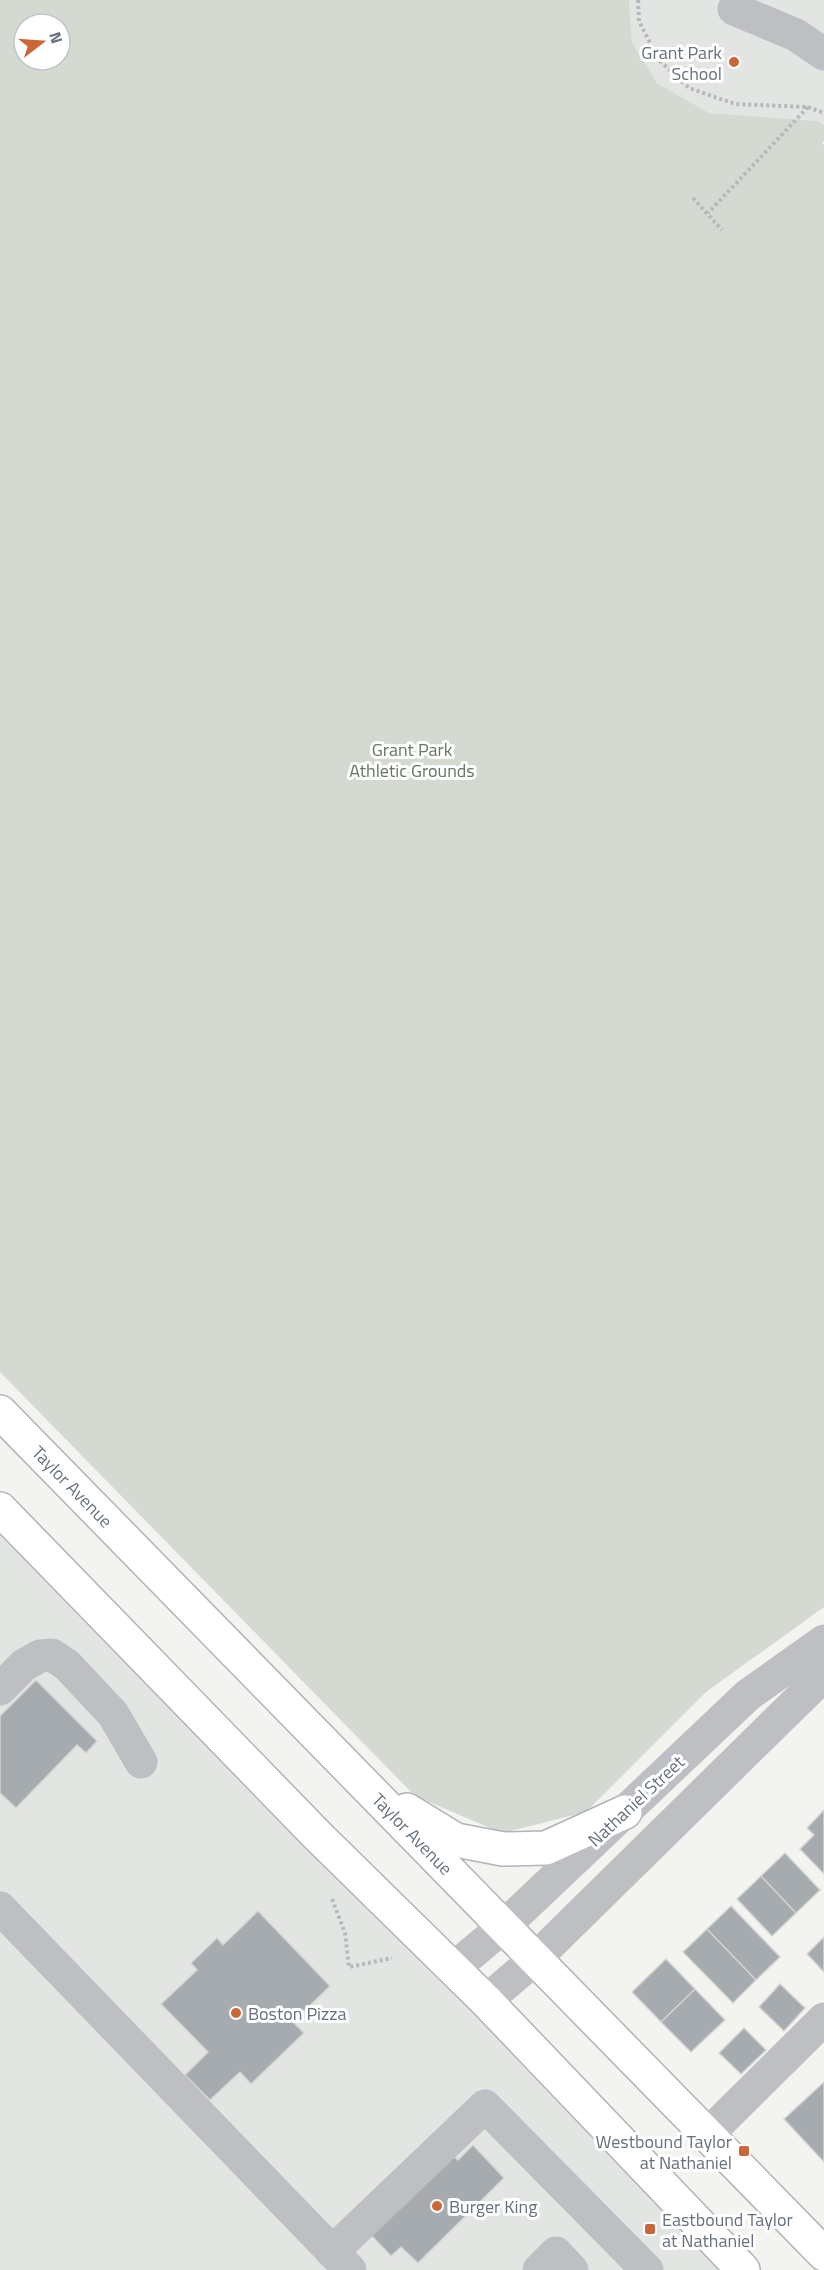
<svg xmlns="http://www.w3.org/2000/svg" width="824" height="2270" viewBox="0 0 824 2270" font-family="'Titillium Web',sans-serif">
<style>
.built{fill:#e3e5e3}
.green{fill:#d4d9d1;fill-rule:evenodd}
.building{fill:#a5abaf;stroke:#d4d4d3;stroke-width:1.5}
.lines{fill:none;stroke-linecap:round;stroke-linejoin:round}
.major-casing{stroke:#b0b3b7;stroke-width:36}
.path{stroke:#b6b8ba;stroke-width:4;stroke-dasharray:3 3;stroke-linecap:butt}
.minor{stroke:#bdbfc3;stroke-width:33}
.major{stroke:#fff;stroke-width:33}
.poi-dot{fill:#ca6739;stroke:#fff;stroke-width:2}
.labels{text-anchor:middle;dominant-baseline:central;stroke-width:6;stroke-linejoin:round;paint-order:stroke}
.poi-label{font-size:18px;fill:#66717d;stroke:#fff;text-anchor:start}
.park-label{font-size:18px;fill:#667564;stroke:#fff}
.street-label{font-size:18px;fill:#66717d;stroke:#fff}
</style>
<rect width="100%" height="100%" fill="#f3f3f0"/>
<path class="built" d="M629,0H824V127L818,121L709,113L657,83L632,42Z
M0,1509L743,2270H0Z"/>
<path class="green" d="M0,0H629L632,42L657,83L709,113L818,121L824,126V141L822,143L824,145V1607L706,1692L586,1812L502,1833L415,1796L0,1372ZM24,24H60V60H24Z"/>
<path class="building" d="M36,1680L97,1741L86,1753L77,1745L16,1808L0,1793V1716Z
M824,1810V1874L800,1849L814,1835L807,1828Z
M785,1853L820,1890L796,1913L761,1876Z
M761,1876L796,1913L772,1936L737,1899Z
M731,1906L780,1957L756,1980L707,1929Z
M258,1911L330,1986L293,2022L304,2033L251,2084L240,2072L210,2100L185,2075L208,2052L161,2004L197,1970L191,1963L217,1938L223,1945Z
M707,1929L756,1980L733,2003L683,1952Z
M824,1937V1972L807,1954Z
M666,1959L695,1989L661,2022L632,1992Z
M780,1984L805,2008L784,2031L759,2007Z
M695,1989L725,2020L691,2052L661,2022Z
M744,2028L766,2050L741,2074L719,2053Z
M824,2082V2162L784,2119Z
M473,2145L504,2178L418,2263L401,2247L391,2256L371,2235L452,2155L458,2160Z"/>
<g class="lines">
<g class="major-casing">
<g id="major">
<path id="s1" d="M0,1412L824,2254"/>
<path d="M0,1509L317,1835L486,2001L743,2270"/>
<path d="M407,1810L456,1840L503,1849L546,1848L625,1812"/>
</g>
</g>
<path class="path" d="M638,0L639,21L658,59L689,88L735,104L808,107L708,213
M808,107L824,113
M693,198L722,230
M332,1899L345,1933L349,1967L392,1958"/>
<path class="minor" d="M734,9L796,35L824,54
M0,1689L24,1665L40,1656L52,1655L67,1665L113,1714L141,1762
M0,1908L350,2270
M453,1969L503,1927L748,1695L824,1641
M486,2001L535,1959L824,1675
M708,2134L824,2019
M332,2252L485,2106L647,2270
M539,2270L556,2253L572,2270"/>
<use href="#major" class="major"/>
</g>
<g class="poi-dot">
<circle cx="734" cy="62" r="6"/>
<circle cx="236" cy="2013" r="6"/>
<rect x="738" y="2145" width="12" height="12" rx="3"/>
<circle cx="437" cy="2206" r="6"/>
<rect x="644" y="2223" width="12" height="12" rx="3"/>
</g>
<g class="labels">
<g class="poi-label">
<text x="722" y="52" text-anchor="end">Grant Park<tspan x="722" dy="21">School</tspan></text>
<text x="248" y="2013">Boston Pizza</text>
<text x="732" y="2141" text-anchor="end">Westbound Taylor<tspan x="732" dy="21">at Nathaniel</tspan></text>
<text x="449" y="2206">Burger King</text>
<text x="662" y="2219">Eastbound Taylor<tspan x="662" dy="21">at Nathaniel</tspan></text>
</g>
<g class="park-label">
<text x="412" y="749">Grant Park<tspan x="412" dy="21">Athletic Grounds</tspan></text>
</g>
<g class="street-label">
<text stroke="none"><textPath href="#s1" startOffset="104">Taylor Avenue</textPath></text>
<text transform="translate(636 1801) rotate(-43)">Nathaniel Street</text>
<text stroke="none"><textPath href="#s1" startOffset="590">Taylor Avenue</textPath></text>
</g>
</g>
<g transform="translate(42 42) rotate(73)"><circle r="28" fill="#ffffff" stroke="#c2c6cb" stroke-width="1.5"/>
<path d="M0-4.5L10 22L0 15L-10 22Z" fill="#ca6739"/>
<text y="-9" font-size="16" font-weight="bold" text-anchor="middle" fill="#66717d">N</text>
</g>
</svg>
